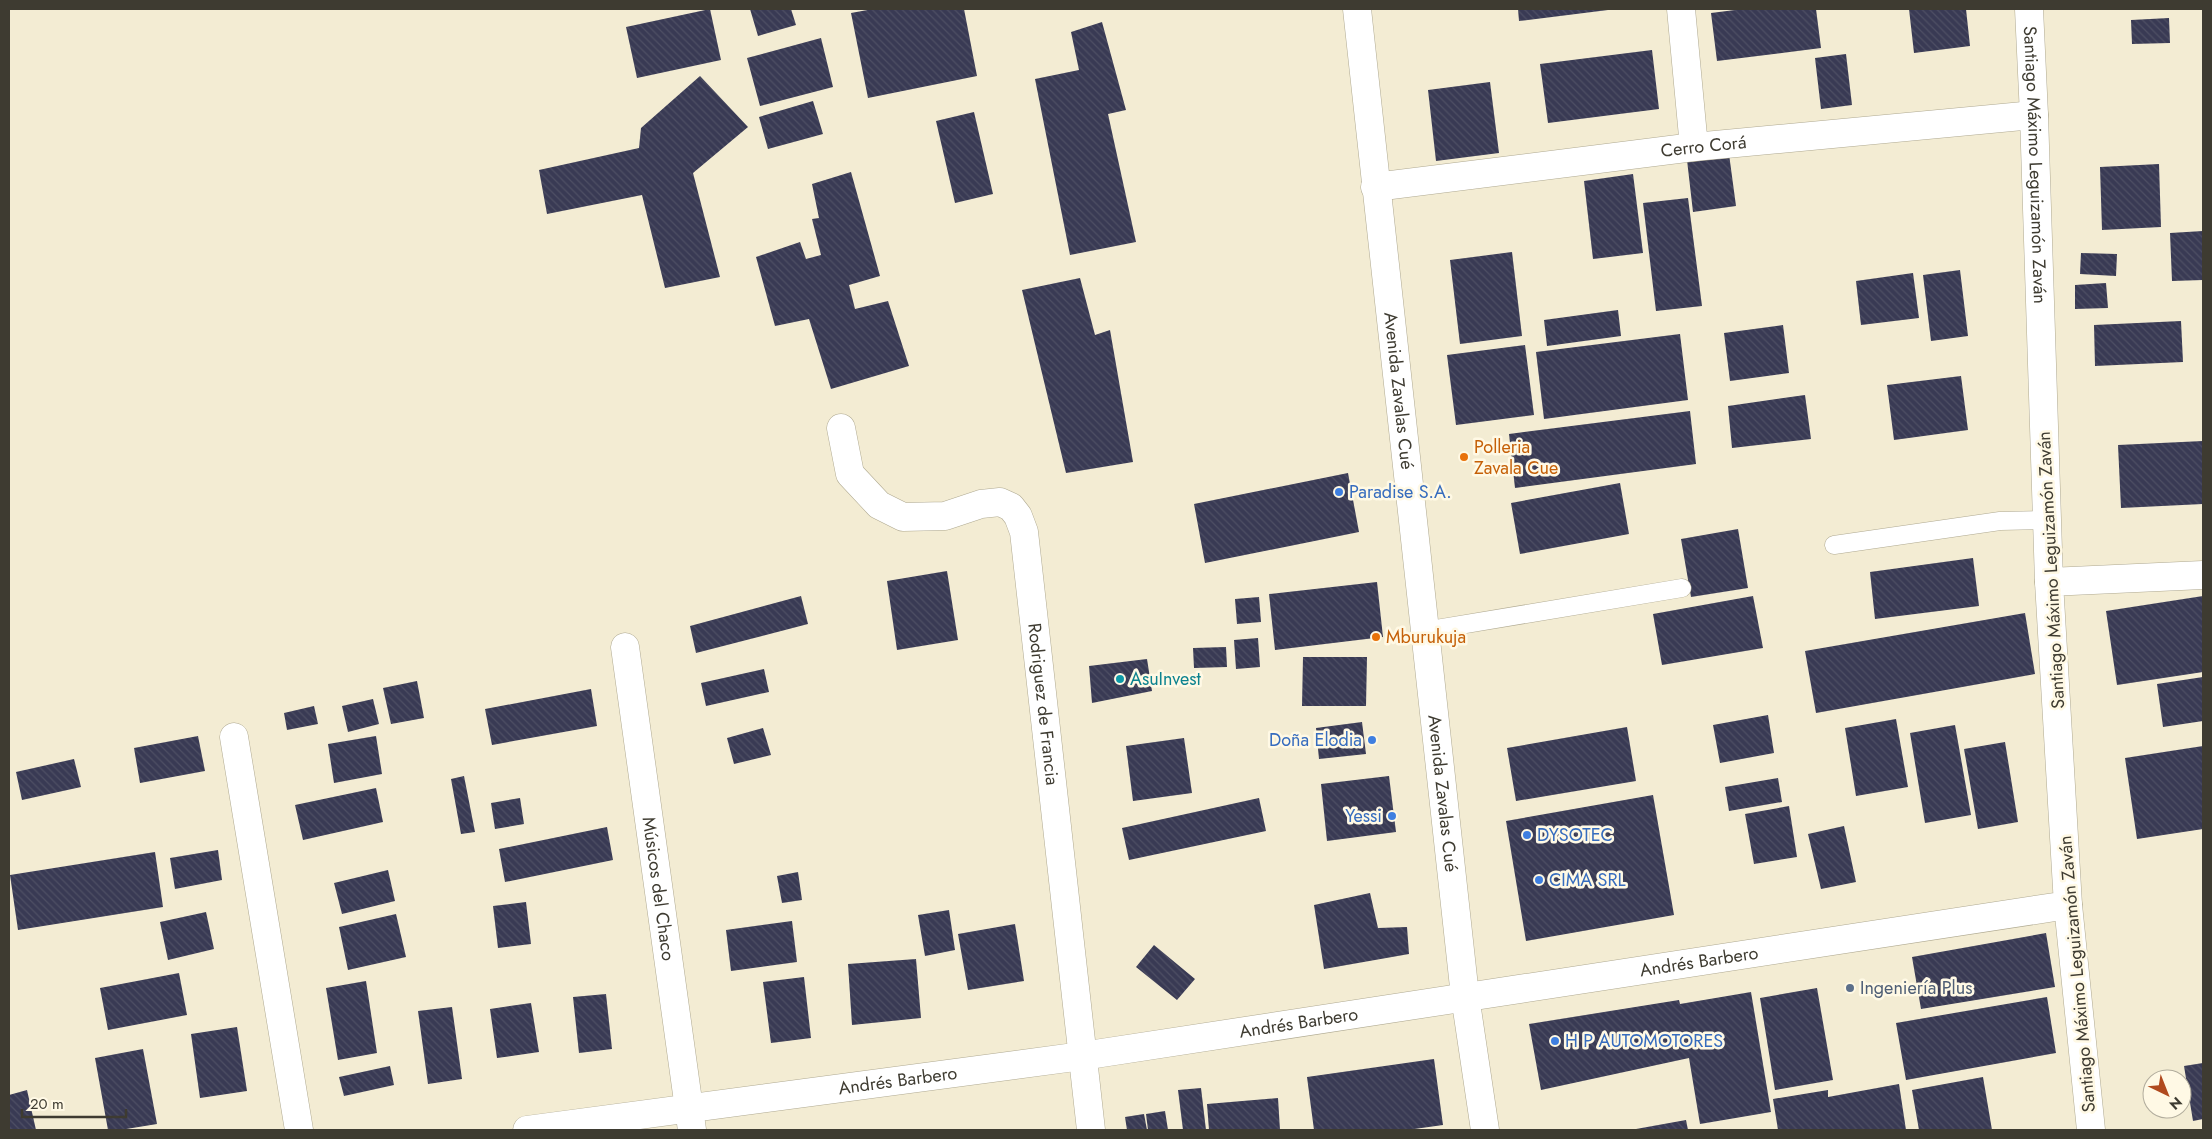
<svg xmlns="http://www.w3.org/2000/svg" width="2212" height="1139" viewBox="0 0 2212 1139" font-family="Jost,sans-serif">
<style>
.building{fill:url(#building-back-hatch)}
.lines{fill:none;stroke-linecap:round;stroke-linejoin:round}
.lane-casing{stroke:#afa991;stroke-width:19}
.street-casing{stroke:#afa991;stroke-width:29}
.secondary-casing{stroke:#afa991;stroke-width:29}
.lane{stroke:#fff;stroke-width:18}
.street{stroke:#fff;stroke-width:28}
.secondary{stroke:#fff;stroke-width:28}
.food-dot{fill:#e8710a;stroke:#fff9e5;stroke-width:2}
.shop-dot{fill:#3f7fe0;stroke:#fff9e5;stroke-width:2}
.culture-dot{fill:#0f9aa8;stroke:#fff9e5;stroke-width:2}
.service-dot{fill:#5c6f8a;stroke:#fff9e5;stroke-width:2}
.labels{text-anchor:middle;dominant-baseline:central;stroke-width:5;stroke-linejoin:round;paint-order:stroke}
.street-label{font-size:18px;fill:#3e3b31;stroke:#fff9e5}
.food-label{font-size:18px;fill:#c56008;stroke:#fff9e5;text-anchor:start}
.shop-label{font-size:18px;fill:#366cbe;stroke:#fff9e5;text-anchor:start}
.culture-label{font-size:18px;fill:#0d838f;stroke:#fff9e5;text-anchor:start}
.service-label{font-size:18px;fill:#4e5e75;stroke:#fff9e5;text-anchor:start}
</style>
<defs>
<pattern id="building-back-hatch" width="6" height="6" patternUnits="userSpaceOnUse" patternTransform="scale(1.25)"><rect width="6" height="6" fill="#393a54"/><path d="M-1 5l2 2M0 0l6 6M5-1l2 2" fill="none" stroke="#4e4f64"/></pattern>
</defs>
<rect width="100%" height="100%" fill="#f3ecd3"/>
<path class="building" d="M710,9L721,60L637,78L626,27Z
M750,9H791L796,25L758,36Z
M873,9H964L977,76L868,98L851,13Z
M1518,9H1608V10L1519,21Z
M1743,9H1816L1821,48L1717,61L1711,13Z
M1909,9H1966L1970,46L1914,53Z
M2169,18L2170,43L2132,44L2131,20Z
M1102,22L1126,110L1108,114L1136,242L1070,255L1035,79L1079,70L1071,32Z
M821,38L833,87L760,106L747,58Z
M1652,50L1659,109L1548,123L1540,64Z
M1846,54L1852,105L1821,109L1815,58Z
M700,76L748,127L693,173L720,277L665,288L642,195L547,214L539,170L639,148L641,128Z
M1490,82L1499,153L1436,161L1428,90Z
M813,101L823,134L768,149L759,117Z
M974,112L993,194L955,203L936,121Z
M1729,154L1736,206L1693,212L1687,160Z
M2159,164L2161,227L2102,230L2100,167Z
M851,172L880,276L849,285L855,309L888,301L909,366L831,389L809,319L775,326L756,257L800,242L806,259L821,255L812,219L819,218L812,184Z
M1633,174L1643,253L1593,259L1584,181Z
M1688,198L1702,306L1656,311L1643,203Z
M2203,231V280L2172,281L2170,233Z
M1512,252L1522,336L1460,344L1450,260Z
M2081,253L2117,254L2116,276L2080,274Z
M1960,270L1968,336L1931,341L1923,275Z
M1913,273L1919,318L1861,325L1856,281Z
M1080,278L1095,335L1110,330L1133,462L1066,473L1022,290Z
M2106,283L2108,308L2075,309V285Z
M1618,310L1621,336L1547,346L1544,320Z
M2181,321L2183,362L2095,366L2094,325Z
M1783,325L1789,373L1730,381L1724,333Z
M1680,334L1688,400L1544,419L1536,352Z
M1525,345L1534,415L1456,425L1447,355Z
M1961,376L1968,430L1894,440L1887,385Z
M1805,395L1811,439L1732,448L1728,406Z
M1690,411L1696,464L1515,488L1509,434Z
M2203,441V504L2121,508L2118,445Z
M1348,473L1359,532L1205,563L1194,504Z
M1620,483L1629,534L1520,554L1511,503Z
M1738,529L1748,588L1691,597L1681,539Z
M1973,558L1979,606L1875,619L1870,572Z
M947,571L958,640L897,650L887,581Z
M1377,582L1383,637L1275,650L1269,594Z
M801,596L808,624L696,653L690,626Z
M1753,596L1763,648L1662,665L1653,614Z
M2203,596V672L2117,685L2106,611Z
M1259,597L1261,622L1237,624L1235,599Z
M2025,613L2035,674L1816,713L1805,651Z
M1258,638L1260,667L1236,669L1234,640Z
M1226,647L1227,667L1194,668L1193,648Z
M1303,657H1367L1366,706H1302Z
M1147,659L1152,691L1092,703L1089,666Z
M764,669L769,692L706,706L701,683Z
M2203,677V721L2163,727L2157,684Z
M417,681L424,718L391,724L383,688Z
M591,689L597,726L492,745L485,709Z
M373,699L379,724L348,732L342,706Z
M314,706L318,724L287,730L284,713Z
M1768,715L1774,753L1720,763L1713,725Z
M1896,719L1908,787L1856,796L1845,728Z
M1362,722L1366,754L1319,759L1316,728Z
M1955,725L1971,815L1925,823L1910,733Z
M1627,727L1636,781L1516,801L1507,748Z
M763,728L771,755L734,764L727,738Z
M198,736L205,771L140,783L134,748Z
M376,736L382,774L334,783L328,744Z
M1184,738L1192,793L1133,801L1126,746Z
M2005,742L2018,822L1978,829L1964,749Z
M2203,746V829L2137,839L2125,758Z
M74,759L81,787L22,800L16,772Z
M464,776L475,832L461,834L451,779Z
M1389,776L1396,832L1327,841L1321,784Z
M1778,778L1782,802L1729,811L1725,787Z
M376,788L383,822L303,840L295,805Z
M1653,795L1674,915L1526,941L1506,821Z
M520,798L524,824L495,829L491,803Z
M1259,798L1266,831L1129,860L1122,828Z
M1789,806L1797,857L1754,864L1745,814Z
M1844,826L1856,882L1821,889L1808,834Z
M607,827L613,860L505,882L499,849Z
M218,850L222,880L175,889L170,858Z
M155,852L163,907L18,930L10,875Z
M388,870L395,901L342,914L334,883Z
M798,872L802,900L782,903L777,876Z
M1370,893L1378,928L1407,927L1409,954L1324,969L1314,905Z
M526,902L531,944L498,948L493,906Z
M949,910L955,950L925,956L918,915Z
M206,912L214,949L168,960L160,922Z
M396,914L406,957L348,970L339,927Z
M792,921L797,962L731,971L726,930Z
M1015,924L1024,981L968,990L958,934Z
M2046,933L2055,987L1921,1009L1912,957Z
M1154,945L1195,979L1177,1000L1136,967Z
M916,959L921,1018L852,1025L848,964Z
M179,973L187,1015L108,1030L100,988Z
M804,977L811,1038L771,1043L763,982Z
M366,981L377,1053L338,1060L326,988Z
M1817,988L1833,1080L1775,1090L1760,998Z
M1751,992L1771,1112L1700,1124L1689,1058L1541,1090L1529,1024L1679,1000L1680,1004Z
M606,994L612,1049L579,1053L573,997Z
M2047,997L2056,1053L1906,1080L1896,1023Z
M531,1003L539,1052L497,1058L490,1009Z
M452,1007L462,1079L428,1084L418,1011Z
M237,1027L247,1091L200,1098L191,1034Z
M143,1049L157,1124L120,1130H108L95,1058Z
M1434,1059L1443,1125L1407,1130H1314L1307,1077Z
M2203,1063V1119L2193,1121L2184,1066Z
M390,1066L394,1085L344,1096L339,1077Z
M1983,1077L1992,1130H1919L1912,1090Z
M1899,1084L1906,1130H1778L1773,1099L1828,1090V1097Z
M1201,1088L1206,1130H1183L1178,1090Z
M27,1090L36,1130H9V1095Z
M1278,1098L1280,1130H1209L1207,1104Z
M1165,1111L1168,1130H1148L1146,1114Z
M1144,1114L1147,1130H1127L1125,1117Z
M1686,1120L1688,1130H1636V1129Z"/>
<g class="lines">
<g class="lane-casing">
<path id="lane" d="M1834,545L2000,521L2047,520
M1424,631L1682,588"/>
</g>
<g class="street-casing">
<g id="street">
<path d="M1681,9L1694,147"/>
<path id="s1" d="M2029,9L2034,115L2049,582"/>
<path id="s2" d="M1375,187L1694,147L2034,115"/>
<path id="s3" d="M841,428L850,474L879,505L903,517L945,516L981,504L1000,502L1011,507L1018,516L1024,532L1091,1130"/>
<path id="s4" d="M625,647L692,1130"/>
<path d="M234,737L299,1130"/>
<path d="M2068,905L2091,1130"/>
</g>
</g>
<g class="secondary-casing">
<g id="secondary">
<path id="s5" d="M1357,9L1465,996L1485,1130"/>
<path id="s6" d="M527,1130L1082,1056L2068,905L2049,582L2203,575"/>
</g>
</g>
<use href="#lane" class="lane"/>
<use href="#street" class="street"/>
<use href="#secondary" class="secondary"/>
</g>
<g class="food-dot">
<circle cx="1464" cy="457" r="5"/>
<circle cx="1376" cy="637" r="5"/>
</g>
<g class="shop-dot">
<circle cx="1339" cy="492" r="5"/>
<circle cx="1372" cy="740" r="5"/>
<circle cx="1392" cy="816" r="5"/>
<circle cx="1527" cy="835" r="5"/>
<circle cx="1539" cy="880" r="5"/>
<circle cx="1555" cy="1041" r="5"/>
</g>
<circle class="culture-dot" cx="1120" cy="679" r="5"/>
<circle class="service-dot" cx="1850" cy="988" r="5"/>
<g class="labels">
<g class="street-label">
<text stroke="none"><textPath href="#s2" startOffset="331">Cerro Corá</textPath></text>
<text stroke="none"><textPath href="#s1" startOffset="156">Santiago Máximo Leguizamón Zaván</textPath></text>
<text stroke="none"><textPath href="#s5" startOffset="384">Avenida Zavalas Cué</textPath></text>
<text transform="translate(2051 570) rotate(-93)">Santiago Máximo Leguizamón Zaván</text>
<text stroke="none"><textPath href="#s3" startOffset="429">Rodriguez de Francia</textPath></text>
<text stroke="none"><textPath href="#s5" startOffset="789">Avenida Zavalas Cué</textPath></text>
<text stroke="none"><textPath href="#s4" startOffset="244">Músicos del Chaco</textPath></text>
<text stroke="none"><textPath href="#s6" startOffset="1184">Andrés Barbero</textPath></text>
<text transform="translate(2077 974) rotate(-95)">Santiago Máximo Leguizamón Zaván</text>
<text stroke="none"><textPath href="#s6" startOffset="779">Andrés Barbero</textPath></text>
<text stroke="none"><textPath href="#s6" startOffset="374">Andrés Barbero</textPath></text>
</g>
<g class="food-label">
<text x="1474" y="447">Polleria<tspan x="1474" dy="21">Zavala Cue</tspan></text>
<text x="1386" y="637">Mburukuja</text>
</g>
<g class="shop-label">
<text x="1349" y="492">Paradise S.A.</text>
<text x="1362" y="740" text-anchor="end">Doña Elodia</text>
<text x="1382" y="816" text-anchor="end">Yessi</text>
<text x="1537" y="835">DYSOTEC</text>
<text x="1549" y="880">CIMA SRL</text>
<text x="1565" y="1041">H P AUTOMOTORES</text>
</g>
<g class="culture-label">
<text x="1130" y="679">AsuInvest</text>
</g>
<g class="service-label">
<text x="1860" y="988">Ingeniería Plus</text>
</g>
</g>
<rect width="2212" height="1139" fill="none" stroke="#3e3b31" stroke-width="20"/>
<g transform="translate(2167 1094) rotate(137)"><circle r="24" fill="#fff9e5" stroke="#b2ad9d"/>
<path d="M0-4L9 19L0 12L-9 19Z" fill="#b04a1e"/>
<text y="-8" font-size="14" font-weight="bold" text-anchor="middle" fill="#3e3b31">N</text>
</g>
<path d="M22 1109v8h104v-8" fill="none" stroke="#3e3b31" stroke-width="2.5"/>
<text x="30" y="1109" font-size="15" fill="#3e3b31" stroke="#fff9e5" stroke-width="4" paint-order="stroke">20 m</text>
</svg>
